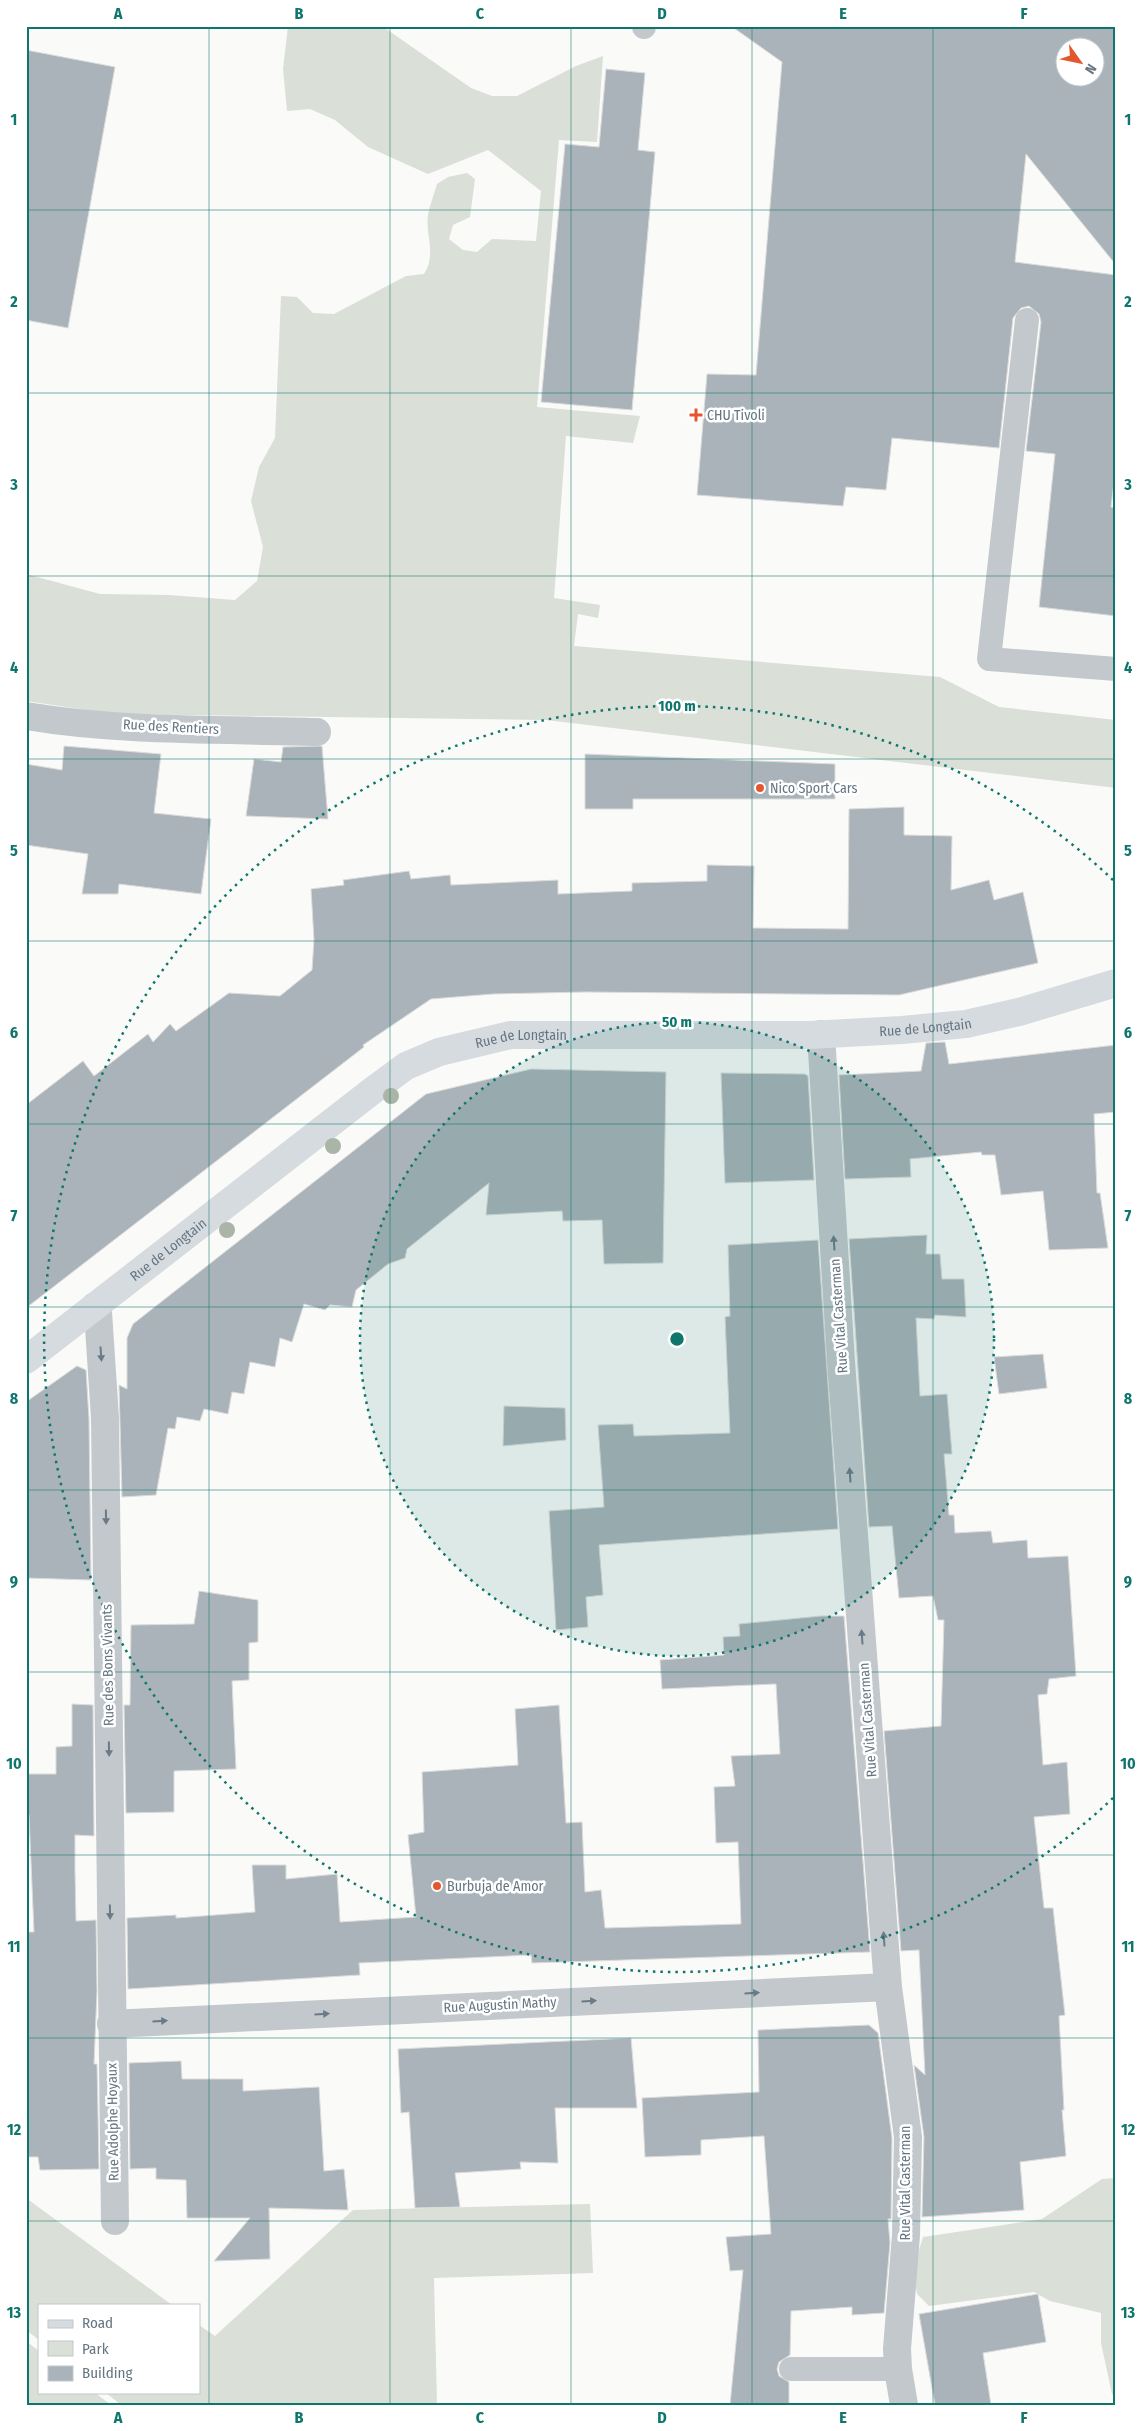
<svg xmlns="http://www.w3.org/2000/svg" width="1142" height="2431" viewBox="0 0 1142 2431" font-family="'Fira Sans Condensed',sans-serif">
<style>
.green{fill:#dadfd7}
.building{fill:#aab3b9;stroke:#dcdcda;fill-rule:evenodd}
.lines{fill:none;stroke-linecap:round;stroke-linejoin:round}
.lane{stroke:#c3c8cc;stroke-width:24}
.street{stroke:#c3c8cc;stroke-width:28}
.secondary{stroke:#d6dbdf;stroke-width:28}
.tree{fill:#aab4a7}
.oneway{fill:#6a7a87}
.grid{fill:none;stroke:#0f766e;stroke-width:1;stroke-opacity:0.55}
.ring{fill:none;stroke:#0f766e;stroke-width:2.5;stroke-dasharray:2.5 5}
.poi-dot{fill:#e4572e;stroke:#fff;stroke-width:2}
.labels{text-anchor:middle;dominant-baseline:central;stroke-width:5;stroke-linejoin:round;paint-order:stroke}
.poi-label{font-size:14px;fill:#657683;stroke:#fff;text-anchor:start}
.street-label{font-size:14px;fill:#657683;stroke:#fff}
.centre{fill:#0f766e;stroke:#fff;stroke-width:2.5}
.ring-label{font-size:15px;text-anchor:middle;font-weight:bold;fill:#0f766e;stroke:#fff;stroke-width:5;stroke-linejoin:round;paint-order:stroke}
.neatline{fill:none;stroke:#0f766e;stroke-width:2}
.grid-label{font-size:16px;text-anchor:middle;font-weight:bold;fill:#0f766e}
</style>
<rect width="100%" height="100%" fill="#fafaf8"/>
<path class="green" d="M288,26H382L471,88L492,96H517L576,66L603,56L597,142L559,140L537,407L640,416L633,443L566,436L554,598L600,605L598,618L578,614L574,646L940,677L999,707L1116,720V788L546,720L114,714L26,701V574L100,594L169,595L235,600L257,581L263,547L251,501L259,467L275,438L281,296L297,297L313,313L334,314L406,276L424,274C437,254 425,235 428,215C430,205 434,194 437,184L448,177L467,173L475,179L470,217L453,225L449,239L463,250L477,252L492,239L536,241L541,191L488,150L428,174L368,147L335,120L310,109L287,111L283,69Z
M1116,2178V2398L1112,2394L1101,2343V2313L1050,2301L1034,2292L929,2306L917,2294L913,2270L923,2237L1042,2219L1102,2179Z
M26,2198L172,2305H39V2340L26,2330Z
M590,2204L593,2273L434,2278L437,2405H121L105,2392H199V2325L215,2336L353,2210Z
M26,2341L39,2351V2392H94L111,2405H26Z"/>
<path class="building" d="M731,26H1116V265L1026,154L1015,262L1116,275V466L1111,507L1116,508V616L1039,607L1055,454L1026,451L1041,322L1039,314L1029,306L1021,308L1013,318L999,448L892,438L886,490L846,487L843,506L697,495L707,374L756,375L782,62ZM1064,48H1094V78H1064Z
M26,50L115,67L68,328L26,320Z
M606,69L645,73L638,150L655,152L632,410L541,402L565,144L599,147Z
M64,746L161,754L154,813L211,819L201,894L119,884L118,894H82L88,854L26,845V764L62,770Z
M322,746L328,819L246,816L254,759L281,762L283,747Z
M585,754L835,764V799H633V809H585Z
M904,807V835L952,836L951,890L989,880L994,900L1023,892L1038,963L899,995L585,992L493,994L431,999L363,1045L364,1047L26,1308V1105L83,1061L94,1076L148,1034L153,1042L170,1024L176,1031L229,993L280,996L312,970L314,940L311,889L344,885L343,880L409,871L411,879L450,875L451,885L558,880V894L632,891V883L707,881V865L754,866L753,928L848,929L849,809Z
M945,1042L949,1064L1116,1045V1112L1094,1114L1097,1193H1100L1108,1248L1049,1250L1043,1191L1001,1195L995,1155H982L981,1152L910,1159L911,1177L845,1179L839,1075L921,1071L926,1043Z
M531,1069L666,1072L663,1263L604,1264L602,1220L563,1221L562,1211L486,1215L489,1183L407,1249L405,1258L388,1264L356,1290L352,1307L330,1305L325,1310L304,1304L292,1342L280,1338L275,1367L250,1362L244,1394L232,1392L228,1414L204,1409L200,1421L177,1417L175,1429L168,1428L156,1495L122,1497L119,1385L127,1389V1338L133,1324L426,1094Z
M721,1073L805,1074L808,1076L814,1180L725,1183Z
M927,1235L926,1254H940L942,1279H964L966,1317L935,1315L934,1319L916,1318L920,1396L947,1394L952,1454H944L949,1515H954L955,1533L991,1531L993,1543L1027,1540L1028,1558L1068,1556L1076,1676L1049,1679L1047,1694L1038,1695L1043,1765L1067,1762L1070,1814L1034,1817L1044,1908H1053L1065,2015L1059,2016L1064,2110H1062L1066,2156L1020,2162L1024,2210L922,2217L924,2137L914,2065L925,2075L919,1950L901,1951L884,1731L941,1726L944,1620H938L933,1596L899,1598L892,1526L869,1527L849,1239Z
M818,1240L838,1529L599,1545L603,1595L586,1597L588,1627L556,1630L549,1511L604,1507L598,1425L633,1424L634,1436L730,1433L725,1317L730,1316L728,1245Z
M1043,1354L1047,1388L999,1394L994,1357Z
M77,1366L86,1370L89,1419L91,1580L26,1578V1402Z
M504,1406L565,1408L566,1440L503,1446Z
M199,1591L258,1600V1642L249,1643V1680L232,1681L236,1769L174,1771V1812L126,1813L124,1705H130L131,1625L194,1624Z
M821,1616H844L870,1952L532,1963L531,1955L359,1963L360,1975L128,1989L127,1918L176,1915V1918L255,1912L252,1865H286V1879L337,1874L340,1922L416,1917L408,1835L424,1832L422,1772L518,1765L515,1709L559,1705L566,1823L582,1822L585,1892L601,1890L605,1928L741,1924L738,1842L716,1843L714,1787L735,1786L731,1756L780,1754L776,1684L662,1689L660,1660L724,1655L723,1637L740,1636L739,1624Z
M72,1704L93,1705L94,1836L75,1835V1871L76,1921L96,1920L97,1991L94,2064H97L99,2169L40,2170L38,2157H26V1932H34L29,1815L26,1816V1774H56V1747L72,1746Z
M869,2025L878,2033L892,2138L891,2219H888L890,2243L884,2313L852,2315V2307L791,2311L790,2355L779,2362L777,2369L779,2376L789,2382V2405H730L743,2270L730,2271L726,2237L771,2234L764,2136L701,2140V2155L645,2157L642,2098L759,2092L758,2030Z
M631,2038L637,2108H555L558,2163L520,2162L521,2169L455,2173L460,2207L415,2208L409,2112L401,2113L398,2049Z
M181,2061L182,2079H243V2091L319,2087L324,2171L344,2169L348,2210L269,2208L270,2259L214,2261L250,2218H187L186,2180L156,2179V2168L130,2169L129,2063Z
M1038,2294L1046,2342L983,2353L991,2405H935L919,2314Z"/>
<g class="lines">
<path class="lane" d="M644,26V27
M1027,320L989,659L1116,669
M791,2369H898"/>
<path class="street" d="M26,716C122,732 221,729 317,732
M821,1034L841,1362L888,1987L908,2137L906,2235L897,2349L898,2369L904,2405
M95,1306L98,1312L105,1418L115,2221
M111,2024L888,1987"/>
<path class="secondary" id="s1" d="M26,1360L372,1091L406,1066L439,1052L511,1035H809L902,1030L966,1024L1019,1012L1116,983"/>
</g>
<g class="tree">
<circle cx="391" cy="1096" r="8"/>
<circle cx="333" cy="1146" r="8"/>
<circle cx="227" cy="1230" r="8"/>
</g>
<defs><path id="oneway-solid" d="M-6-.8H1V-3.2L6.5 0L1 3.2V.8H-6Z" transform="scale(1.25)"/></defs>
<g class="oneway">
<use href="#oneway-solid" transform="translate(834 1243) rotate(-94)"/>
<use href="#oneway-solid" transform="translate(101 1354) rotate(86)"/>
<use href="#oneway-solid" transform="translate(850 1475) rotate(-94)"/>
<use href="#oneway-solid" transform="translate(106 1517) rotate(89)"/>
<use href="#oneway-solid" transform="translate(862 1637) rotate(-94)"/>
<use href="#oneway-solid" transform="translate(109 1749) rotate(89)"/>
<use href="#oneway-solid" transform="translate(110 1912) rotate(89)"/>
<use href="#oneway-solid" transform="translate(884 1939) rotate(-94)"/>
<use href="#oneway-solid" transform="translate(752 1993) rotate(-3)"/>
<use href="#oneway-solid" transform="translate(589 2001) rotate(-3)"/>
<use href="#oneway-solid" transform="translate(322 2014) rotate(-3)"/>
<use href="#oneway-solid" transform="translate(160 2021) rotate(-3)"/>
</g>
<path class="grid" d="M209,26V2405M390,26V2405M571,26V2405M752,26V2405M933,26V2405M26,210H1116M26,393H1116M26,576H1116M26,759H1116M26,941H1116M26,1124H1116M26,1307H1116M26,1490H1116M26,1672H1116M26,1855H1116M26,2038H1116M26,2221H1116"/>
<circle cx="677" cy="1339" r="317" fill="#0f766e" fill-opacity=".12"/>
<g class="ring">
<circle cx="677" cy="1339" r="317"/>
<path d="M1113 1798A633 633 0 1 1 1113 880"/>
</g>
<g class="poi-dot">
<path d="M693.5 407.5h5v5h5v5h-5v5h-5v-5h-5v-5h5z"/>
<circle cx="760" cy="788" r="5"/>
<circle cx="437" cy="1886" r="5"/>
</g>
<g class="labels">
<g class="poi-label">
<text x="707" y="415">CHU Tivoli</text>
<text x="770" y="788">Nico Sport Cars</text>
<text x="447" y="1886">Burbuja de Amor</text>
</g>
<g class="street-label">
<text transform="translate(171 727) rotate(3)">Rue des Rentiers</text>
<text stroke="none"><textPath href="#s1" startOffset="1005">Rue de Longtain</textPath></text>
<text stroke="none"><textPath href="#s1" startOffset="600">Rue de Longtain</textPath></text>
<text stroke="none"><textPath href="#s1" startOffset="180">Rue de Longtain</textPath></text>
<text transform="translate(839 1316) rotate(-94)">Rue Vital Casterman</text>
<text transform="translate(108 1665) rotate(-91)">Rue des Bons Vivants</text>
<text transform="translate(868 1720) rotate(-94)">Rue Vital Casterman</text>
<text transform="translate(500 2005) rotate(-3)">Rue Augustin Mathy</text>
<text transform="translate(113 2122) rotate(-91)">Rue Adolphe Hoyaux</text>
<text transform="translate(905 2183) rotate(-90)">Rue Vital Casterman</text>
</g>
</g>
<circle cx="677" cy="1339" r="8" class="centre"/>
<g class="ring-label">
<text x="677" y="711">100 m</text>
<text x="677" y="1027">50 m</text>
</g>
<rect width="1142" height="2431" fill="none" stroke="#ffffff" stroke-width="55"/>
<rect x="38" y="2304" width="162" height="90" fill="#ffffff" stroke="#c1c8cd"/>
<rect x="48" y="2320" width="25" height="8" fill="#d6dbdf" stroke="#c1c8cd"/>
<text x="82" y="2328" font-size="15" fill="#657683">Road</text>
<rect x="48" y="2341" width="25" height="15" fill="#dadfd7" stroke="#c1c8cd"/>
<text x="82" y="2354" font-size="15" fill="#657683">Park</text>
<rect x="48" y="2366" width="25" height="15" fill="#aab3b9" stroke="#c1c8cd"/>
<text x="82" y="2378" font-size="15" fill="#657683">Building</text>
<g transform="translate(1080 62) rotate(123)"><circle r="24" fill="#ffffff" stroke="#c1c8cd"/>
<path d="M0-4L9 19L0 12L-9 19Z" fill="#e4572e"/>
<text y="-8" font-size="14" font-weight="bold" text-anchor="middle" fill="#657683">N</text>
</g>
<rect x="28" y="28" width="1086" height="2376" class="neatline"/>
<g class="grid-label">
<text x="118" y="19">A</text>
<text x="299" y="19">B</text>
<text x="480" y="19">C</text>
<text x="662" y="19">D</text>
<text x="843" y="19">E</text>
<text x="1024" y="19">F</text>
<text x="14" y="125">1</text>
<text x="1128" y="125">1</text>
<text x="14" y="307">2</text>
<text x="1128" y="307">2</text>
<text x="14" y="490">3</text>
<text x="1128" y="490">3</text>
<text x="14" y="673">4</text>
<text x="1128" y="673">4</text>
<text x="14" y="856">5</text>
<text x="1128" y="856">5</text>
<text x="14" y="1038">6</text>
<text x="1128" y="1038">6</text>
<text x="14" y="1221">7</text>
<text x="1128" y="1221">7</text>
<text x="14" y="1404">8</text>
<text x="1128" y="1404">8</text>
<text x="14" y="1587">9</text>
<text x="1128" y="1587">9</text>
<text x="14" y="1769">10</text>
<text x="1128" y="1769">10</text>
<text x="14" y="1952">11</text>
<text x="1128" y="1952">11</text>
<text x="14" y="2135">12</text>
<text x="1128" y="2135">12</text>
<text x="14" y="2318">13</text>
<text x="1128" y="2318">13</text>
<text x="118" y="2423">A</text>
<text x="299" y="2423">B</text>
<text x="480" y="2423">C</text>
<text x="662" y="2423">D</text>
<text x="843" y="2423">E</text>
<text x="1024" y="2423">F</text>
</g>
</svg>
